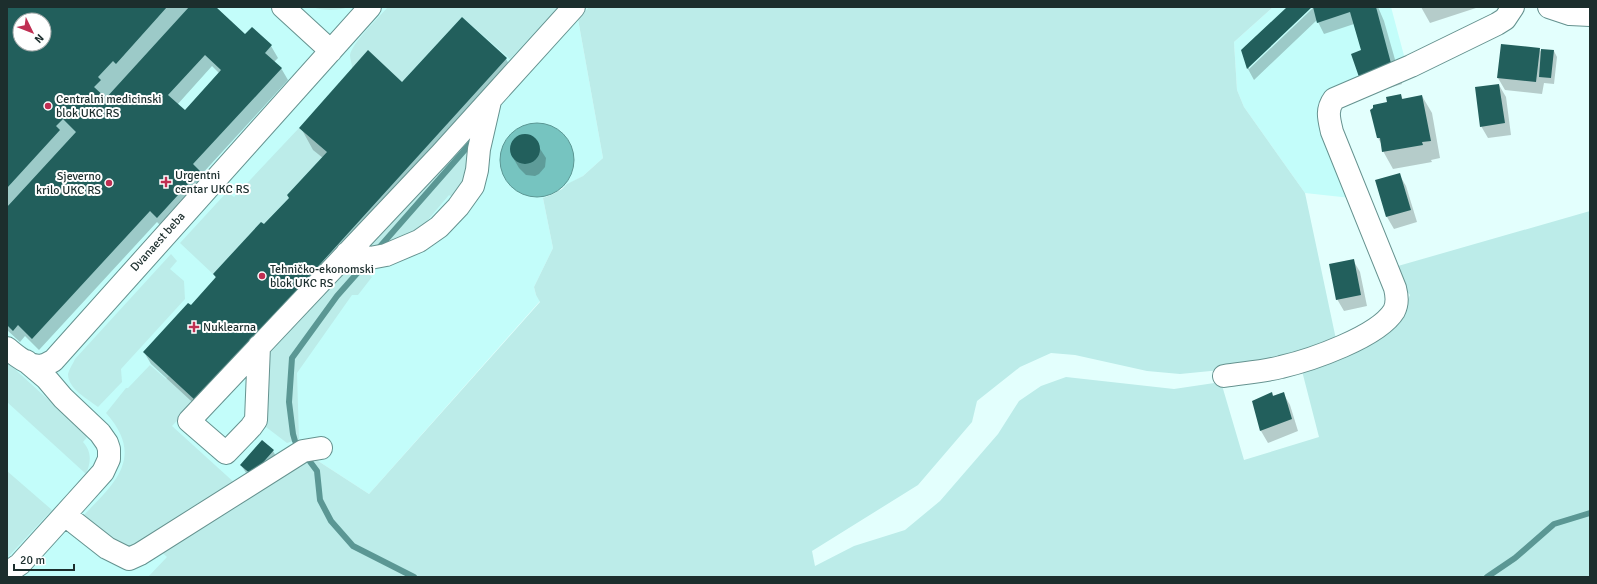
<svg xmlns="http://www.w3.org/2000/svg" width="1597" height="584" viewBox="0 0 1597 584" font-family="Signika,sans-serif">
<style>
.built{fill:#c3fdfa;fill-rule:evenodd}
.green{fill:#bcece9}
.water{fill:#76c4c0;stroke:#5b9794}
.shadow{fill:#0003;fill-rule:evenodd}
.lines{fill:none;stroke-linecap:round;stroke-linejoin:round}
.stream{stroke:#5b9794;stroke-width:6}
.building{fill:#225f5c;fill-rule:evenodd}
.minor-casing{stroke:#65928f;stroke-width:24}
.minor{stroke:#fff;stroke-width:22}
.poi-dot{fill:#bf2f52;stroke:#fff;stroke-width:1.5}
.labels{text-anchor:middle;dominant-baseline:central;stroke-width:4;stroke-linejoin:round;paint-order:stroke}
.poi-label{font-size:12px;fill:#1c2e2d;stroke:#fff;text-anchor:start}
.street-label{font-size:12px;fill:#1c2e2d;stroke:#fff}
</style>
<rect width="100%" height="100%" fill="#e3fffd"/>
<path class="built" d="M7,7H589L578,19L603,158L583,176L543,198L553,248L534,287L536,295L540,301L369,494L312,457L245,577H7ZM20,20H44V44H20Z
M1273,7H1391L1406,63L1330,94L1351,198L1305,193L1244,107L1237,90L1234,42Z"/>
<path class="green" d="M312,7H349C337,11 324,11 312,7Z
M388,7H558L510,59L462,17L402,82L352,68C352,64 350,59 350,55C352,43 379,17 388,7Z
M589,7H1273L1234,42L1237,90L1244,107L1305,193L1337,344L1231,369L1180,374L1147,371L1075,355L1051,353L1020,367L977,401L972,422L918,485L812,551L815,566L854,546L905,530L940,501L998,434L1019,401L1041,386L1066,377L1174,389L1221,382L1244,460L1319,437L1301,367L1402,312L1410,295L1391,268L1590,211V577H148L167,557L158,549L312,457L369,494L540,302L536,295L534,287L553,248L543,198L551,195L562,189L567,184L583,176L603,158L578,19Z
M299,128L327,152L287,195L289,198L264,224L261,223L213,274L180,243L227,192L234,197Z
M466,140L473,152L457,200L449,195L427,221L434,228L374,249L370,245Z
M171,254L177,261L170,269L184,281L185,299L121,369L122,382L98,407C88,399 68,389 68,374C69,369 73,364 75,359Z
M345,268C355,267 364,270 372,277L358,295H352L297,373L299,439L287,443L266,427L271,345Z
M7,362L88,436L83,442C92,452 91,462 86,474L7,402Z
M150,365L166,379L169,376L196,401L172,426L237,485L133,551L124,550L81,518C114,484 146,458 106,413L126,388H128Z
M7,471L52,510L7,558Z"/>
<path class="water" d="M500 160a37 37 0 1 1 74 0a37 37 0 1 1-74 0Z"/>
<path class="shadow" d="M7,7H214L245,36L252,28L271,46L278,58L274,62L281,68L288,80L201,175L206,184L164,229L157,222L39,350L25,336L20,342L7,330ZM20,20H44V44H20ZM212,66L219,73L185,111L177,105Z
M1288,7H1311L1249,66V69L1314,7H1378L1384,21L1402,84L1370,94L1362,51L1354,24L1324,34L1317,20L1254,80L1248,69L1242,51Z
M1421,7H1479L1430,23Z
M462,18L506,59L519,81L203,412L151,364L144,352L191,307L216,279L214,274L290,198L323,158L313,150L301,128L402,84Z
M1539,49L1542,53L1554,51L1557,57L1554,84L1544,83L1542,94L1505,90L1498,78Z
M1499,85L1506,97L1511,135L1488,138L1481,126Z
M1401,95L1403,100L1422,96L1432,113L1440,158L1431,160L1432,162L1393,169L1383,151L1382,145L1378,138L1388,103Z
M520,136H529L533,138L546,158L545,167L539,174L535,176L526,175L519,168L512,156L511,146L516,138Z
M1399,174L1406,186L1417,222L1394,229L1387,217L1377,181Z
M1353,260L1360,272L1367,306L1344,311L1337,299Z
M1283,393L1290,405L1298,431L1268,443L1261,431L1253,401Z
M262,441L273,451L280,463L248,476L241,465Z"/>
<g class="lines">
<path class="stream" d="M377,250L470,144
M295,441L293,434L289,402L292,358L337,296L360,270
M308,459L317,471L320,500L331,521L353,546L414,577
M1487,577L1515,558L1554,524L1590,513"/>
</g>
<path class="building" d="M7,7H167L116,64L113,61L98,77L101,80L94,87L106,98L189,7H216L245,34L252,27L272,45L265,53L282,68L193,164L200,171L157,218L150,211L32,339L18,325L13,331L7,325V207L76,132L63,119L56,126L60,130L7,188ZM20,20H44V44H20ZM205,55L221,70L185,110L168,95Z
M1287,7H1312L1247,69L1241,50Z
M1313,7H1376L1392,67L1359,77L1351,54L1361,50L1350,12L1317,23Z
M462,17L507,58L196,401L143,352L188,303L191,305L216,277L213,274L261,222L264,224L289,198L287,195L327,152L299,128L368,50L402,82Z
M1501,44L1540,48L1536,82L1497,78Z
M1541,49L1554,50L1551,78L1539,77Z
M1499,84L1505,123L1480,127L1475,87Z
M1401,94L1402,99L1422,95L1431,141L1422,142L1423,145L1382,152L1380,138H1377L1370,110L1373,108V105L1387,102L1386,97Z
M510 149a15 15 0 1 1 30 0a15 15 0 1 1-30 0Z
M1400,173L1411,210L1386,217L1375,180Z
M1354,259L1361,295L1336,300L1329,264Z
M1272,392L1273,396L1284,392L1292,419L1260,431L1252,401Z
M262,440L274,450L252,475L240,465Z"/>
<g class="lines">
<g class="minor-casing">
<path id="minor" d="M283,7L331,51
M1549,7L1570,14L1590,15
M347,253L370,258L386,255L419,241L439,227L458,207L473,186L477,170L479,149L490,101
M259,346L256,420L251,427L226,453L189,421L441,154L574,7
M7,348C15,355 32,369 44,365C47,364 50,362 53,361L370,7
M1224,376C1243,373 1262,372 1281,367C1311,360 1378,337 1394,311C1398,303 1397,296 1395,288L1332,132C1329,119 1326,110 1334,99L1411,66L1497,24L1505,19L1513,7
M65,515L107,548L129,559L140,554L303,451L321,448
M7,573L20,564L77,501L103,472L109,459V449L107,443L100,433L63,398L46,378L26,361"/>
</g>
<use href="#minor" class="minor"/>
</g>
<g class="poi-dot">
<circle cx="48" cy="106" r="4"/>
<path d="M164 176h4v4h4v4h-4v4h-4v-4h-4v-4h4z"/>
<circle cx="109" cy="183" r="4"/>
<circle cx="262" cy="276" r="4"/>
<path d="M192 321h4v4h4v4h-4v4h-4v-4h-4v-4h4z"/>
</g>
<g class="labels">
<g class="poi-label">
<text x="56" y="99">Centralni medicinski<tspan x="56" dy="14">blok UKC RS</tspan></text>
<text x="175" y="175">Urgentni<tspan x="175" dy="14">centar UKC RS</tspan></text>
<text x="101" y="176" text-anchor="end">Sjeverno<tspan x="101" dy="14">krilo UKC RS</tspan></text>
<text x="270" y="269">Tehničko-ekonomski<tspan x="270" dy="14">blok UKC RS</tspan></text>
<text x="203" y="327">Nuklearna</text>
</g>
<g class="street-label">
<text transform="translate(158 242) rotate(-48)">Dvanaest beba</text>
</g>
</g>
<rect width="1597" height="584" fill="none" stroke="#1c2e2d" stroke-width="16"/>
<g transform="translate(32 32) rotate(133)"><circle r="19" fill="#ffffff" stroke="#a4abab"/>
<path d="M0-3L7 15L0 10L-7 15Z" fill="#bf2f52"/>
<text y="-6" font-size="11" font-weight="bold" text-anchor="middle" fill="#1c2e2d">N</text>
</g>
<path d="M14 564v6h60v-6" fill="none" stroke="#1c2e2d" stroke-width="2"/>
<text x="20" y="564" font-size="12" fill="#1c2e2d" stroke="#ffffff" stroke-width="3" paint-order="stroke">20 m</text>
</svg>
